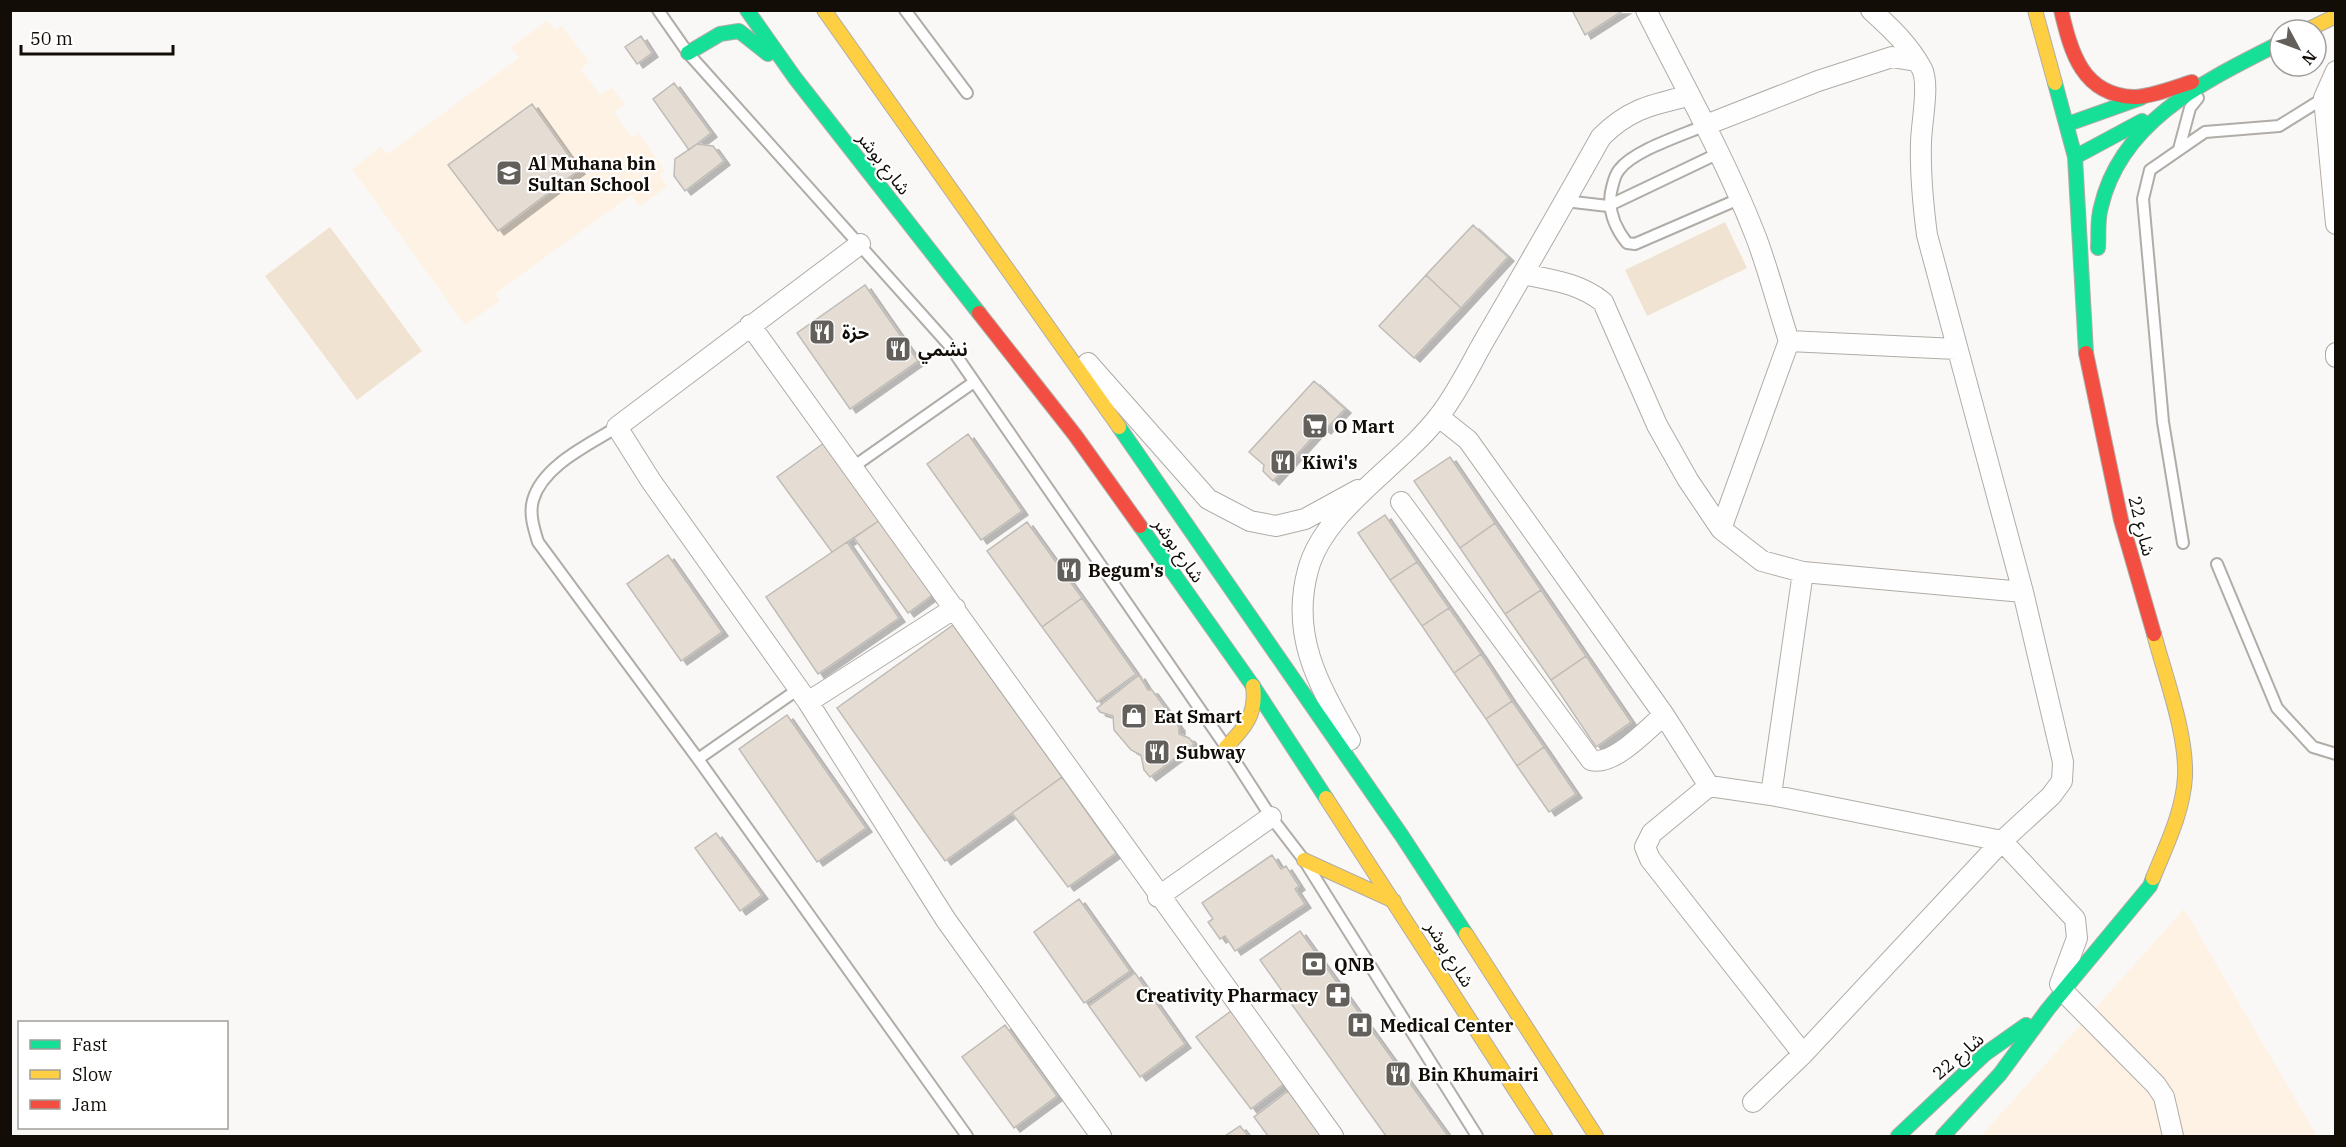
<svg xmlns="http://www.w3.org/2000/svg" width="2346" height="1147" viewBox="0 0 2346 1147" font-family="'IBM Plex Serif','Noto Sans Arabic',serif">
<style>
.built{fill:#fdf2e4}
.green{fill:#f1e3d1}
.building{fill:#e5ddd3;stroke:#bfbcb7;stroke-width:1.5;filter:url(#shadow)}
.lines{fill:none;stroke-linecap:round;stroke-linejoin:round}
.lane-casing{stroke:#b0aca7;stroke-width:14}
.street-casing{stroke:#b0aca7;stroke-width:22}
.fast-casing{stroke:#b0aca7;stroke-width:16}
.slow-casing{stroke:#b0aca7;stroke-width:16}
.jam-casing{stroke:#b0aca7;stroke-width:16}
.lane{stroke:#fefefe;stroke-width:10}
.street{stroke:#fefefe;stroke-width:20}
.fast{stroke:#16e098;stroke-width:14}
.slow{stroke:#ffcf43;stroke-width:14}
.jam{stroke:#f24e42;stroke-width:14}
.labels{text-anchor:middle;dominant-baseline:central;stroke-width:4.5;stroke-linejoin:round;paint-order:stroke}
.poi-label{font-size:18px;font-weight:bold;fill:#120d06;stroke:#fff;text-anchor:start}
.street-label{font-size:18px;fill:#120d06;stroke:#fff}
</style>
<defs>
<filter id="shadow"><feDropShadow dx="6" dy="4" stdDeviation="0" flood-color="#0004"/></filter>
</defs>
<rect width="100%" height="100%" fill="#faf8f6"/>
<path class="built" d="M547,21L555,30L562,26L589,62L581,69L600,95L612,88L625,104L614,112L632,138L639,133L665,171L660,176L667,187L639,207L631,195L496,293L500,301L465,325L352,169L380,147L387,154L519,58L511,47Z
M2184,909L2317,1136H1981Z"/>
<path class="green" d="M1725,222L1747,268L1647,316L1625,270Z
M330,227L422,351L357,400L265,276Z"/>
<path class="building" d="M1572,10H1624L1585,35Z
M641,36L652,53L637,64L625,47Z
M674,83L711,133L689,150L653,99Z
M532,104L579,170L498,231L448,165Z
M697,144L713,146L724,161L685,191L674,176L675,159Z
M1473,225L1508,257L1461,308L1426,275Z
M1426,275L1461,308L1414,358L1379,326Z
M865,285L918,361L850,409L797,333Z
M1314,381L1345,409L1325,430L1322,427L1273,481L1263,471L1264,465L1249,452Z
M968,434L1022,511L981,540L927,464Z
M824,443L880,520L832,552L777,477Z
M1450,457L1495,523L1460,548L1414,481Z
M1385,515L1417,562L1390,580L1358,533Z
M880,520L934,594L908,613L854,538Z
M1027,522L1082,598L1042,627L987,551Z
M1495,523L1541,590L1505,614L1460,548Z
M847,542L899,618L818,674L766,597Z
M668,555L722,632L681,661L627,584Z
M1417,562L1449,608L1422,626L1390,580Z
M1541,590L1586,656L1551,680L1505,614Z
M1082,598L1136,674L1097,702L1042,627Z
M1449,608L1481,654L1454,673L1422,626Z
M953,625L1062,777L945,861L837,708Z
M1481,654L1512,701L1486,719L1454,673Z
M1586,656L1631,722L1596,747L1551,680Z
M1139,675L1148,690H1152L1179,727V734L1189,738L1194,744L1150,777L1144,770L1141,755L1131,750L1114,730L1113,716L1100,712L1097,708Z
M1512,701L1544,747L1517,766L1486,719Z
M787,715L866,828L817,862L739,749Z
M1544,747L1576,794L1549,812L1517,766Z
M1062,777L1116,853L1068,887L1012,813Z
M716,833L762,895L740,911L695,848Z
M1272,855L1281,869L1286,866L1299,886L1295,889L1305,904L1235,951L1225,936L1220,939L1208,922L1213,919L1202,903Z
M1079,899L1130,971L1084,1003L1034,932Z
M1300,931L1448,1136H1386L1260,960Z
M1135,973L1185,1044L1140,1077L1089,1006Z
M1231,1011L1285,1083L1251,1109L1196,1037Z
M1005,1025L1057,1096L1014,1128L962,1057Z
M1288,1091L1323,1136H1268L1254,1117Z
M1240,1126L1248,1136H1225Z"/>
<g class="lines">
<g class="lane-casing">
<path id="lane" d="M658,10L688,53L949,345L1226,747L1271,817L1304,860L1477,1136
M905,10L967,93
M1706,125C1683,135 1634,150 1619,170C1614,176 1613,184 1611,192C1608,210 1615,228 1627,243L1635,244L1739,199
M2179,149L2190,108L2198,98
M1565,201L1608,206L1719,153
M617,427C589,445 543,465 533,500C529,514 534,529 538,542L698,759
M853,467L974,382
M2183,543L2163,422L2143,199L2150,170L2205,132L2279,126L2324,98
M2217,564L2277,708L2313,747L2336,754
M797,690L698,759L967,1136"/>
</g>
<g class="street-casing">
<path id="street" d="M1646,10C1683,84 1724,156 1754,232C1768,267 1777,305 1789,341
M1871,10C1892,29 1909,45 1922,69C1930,85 1921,124 1921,143C1920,174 1923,204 1927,235L2023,592L2063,762L2062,781L2051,796L2002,841L2075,919L2077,938L2060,984
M2336,71L2324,98L2336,224
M1706,125L1818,81L1892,57L1916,61
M860,244L617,427L651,481L808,702L946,920L1101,1136
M1523,274C1552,280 1579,283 1603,302L1657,425L1688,480L1721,529L1762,561L1803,572L2023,592
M750,325L1333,1136
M2336,353V357
M1088,363L1208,499L1250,521L1276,526L1305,519L1358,490
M1439,417L1468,440L1664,715L1709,786
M1401,502L1591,760C1613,767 1647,729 1664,715
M1721,529L1789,341L1956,349
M808,702L955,608
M1350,740C1319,685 1290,636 1308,570C1324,509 1402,465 1439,416C1458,392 1472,361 1488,334C1526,269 1564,203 1601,137C1629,109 1651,105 1688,96
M1771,795L1803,572
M1158,897L1271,817
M2063,991L2156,1085L2164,1097L2173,1136
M1753,1102L1803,1054L2002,841L1771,795L1709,786L1652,833L1645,847L1650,859L1803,1054"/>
</g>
<g class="fast-casing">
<path id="fast" d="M747,10L795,78L979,313
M688,53L720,34L739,31L768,54
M2055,83L2075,157L2086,353
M2068,124L2141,98
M2075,157L2142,121
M2098,248C2099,235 2097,220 2101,207C2121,120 2207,80 2280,43
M1119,427L1402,836L1466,934
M1140,526L1253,686L1326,798
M1898,1136L1985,1054L2026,1025
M1943,1136L2000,1074L2048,1009L2150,886L2153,878"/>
</g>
<g class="slow-casing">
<path id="slow" d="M824,10L1119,427
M2035,10L2055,83
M2307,30L2336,16
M1226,747C1245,728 1257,714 1253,686
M1326,798L1545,1136
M1304,860L1394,901
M2153,878C2166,846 2183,812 2185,777C2187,734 2165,676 2154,634
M1466,934L1596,1136"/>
</g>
<g class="jam-casing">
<path id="jam" d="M2061,10C2071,52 2082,95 2134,97C2151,97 2175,87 2192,82
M979,313L1075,435L1140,526
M2086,353L2121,520L2154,634"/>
</g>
<use href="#lane" class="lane"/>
<use href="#street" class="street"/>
<use href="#fast" class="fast"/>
<use href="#slow" class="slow"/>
<use href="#jam" class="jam"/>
</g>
<defs>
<g id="school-square" transform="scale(1.35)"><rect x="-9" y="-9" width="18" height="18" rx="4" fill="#635f5a" stroke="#fff"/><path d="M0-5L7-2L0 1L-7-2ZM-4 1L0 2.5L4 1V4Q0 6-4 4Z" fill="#fff"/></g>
<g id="restaurant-square" transform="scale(1.35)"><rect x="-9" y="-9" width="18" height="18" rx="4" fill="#635f5a" stroke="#fff"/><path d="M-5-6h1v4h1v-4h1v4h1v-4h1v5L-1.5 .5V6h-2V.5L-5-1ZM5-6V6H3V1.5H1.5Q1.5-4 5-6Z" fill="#fff"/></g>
<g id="supermarket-square" transform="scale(1.35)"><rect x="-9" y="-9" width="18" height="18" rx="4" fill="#635f5a" stroke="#fff"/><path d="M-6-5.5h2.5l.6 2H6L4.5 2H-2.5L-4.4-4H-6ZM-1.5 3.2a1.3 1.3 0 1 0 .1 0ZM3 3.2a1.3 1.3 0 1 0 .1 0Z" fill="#fff"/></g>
<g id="shop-square" transform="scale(1.35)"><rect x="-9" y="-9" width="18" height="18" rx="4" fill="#635f5a" stroke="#fff"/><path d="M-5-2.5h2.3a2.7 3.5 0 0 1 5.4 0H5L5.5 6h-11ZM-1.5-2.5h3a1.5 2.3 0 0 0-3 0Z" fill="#fff"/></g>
<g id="bank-square" transform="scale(1.35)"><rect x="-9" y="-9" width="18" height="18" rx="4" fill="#635f5a" stroke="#fff"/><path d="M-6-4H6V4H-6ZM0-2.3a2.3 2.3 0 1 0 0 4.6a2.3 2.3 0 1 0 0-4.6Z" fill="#fff"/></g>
<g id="pharmacy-square" transform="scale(1.35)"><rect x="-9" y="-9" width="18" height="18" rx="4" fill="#635f5a" stroke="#fff"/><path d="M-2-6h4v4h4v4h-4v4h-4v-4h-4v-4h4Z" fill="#fff"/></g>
<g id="hospital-square" transform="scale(1.35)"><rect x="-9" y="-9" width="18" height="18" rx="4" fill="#635f5a" stroke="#fff"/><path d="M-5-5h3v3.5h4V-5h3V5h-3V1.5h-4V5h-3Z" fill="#fff"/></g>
</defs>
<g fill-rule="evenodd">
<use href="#school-square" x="509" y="173"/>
<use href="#restaurant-square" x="822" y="332"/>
<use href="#restaurant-square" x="898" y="349"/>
<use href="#supermarket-square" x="1315" y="426"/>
<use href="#restaurant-square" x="1283" y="462"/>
<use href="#restaurant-square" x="1069" y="570"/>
<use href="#shop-square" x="1134" y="716"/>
<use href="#restaurant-square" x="1157" y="752"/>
<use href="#bank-square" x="1314" y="964"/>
<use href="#pharmacy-square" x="1338" y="995"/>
<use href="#hospital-square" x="1360" y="1025"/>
<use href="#restaurant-square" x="1398" y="1074"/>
</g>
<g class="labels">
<g class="poi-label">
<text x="528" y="163">Al Muhana bin<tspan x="528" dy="21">Sultan School</tspan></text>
<text x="842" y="332">حزة</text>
<text x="918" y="349">نشمي</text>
<text x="1334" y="426">O Mart</text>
<text x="1302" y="462">Kiwi's</text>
<text x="1088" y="570">Begum's</text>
<text x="1154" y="716">Eat Smart</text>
<text x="1176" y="752">Subway</text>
<text x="1334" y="964">QNB</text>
<text x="1318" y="995" text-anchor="end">Creativity Pharmacy</text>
<text x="1380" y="1025">Medical Center</text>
<text x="1418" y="1074">Bin Khumairi</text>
</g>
<g class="street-label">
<text transform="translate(884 163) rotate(52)">شارع بوشر</text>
<text transform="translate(2142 526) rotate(76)">شارع 22</text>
<text transform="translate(1179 550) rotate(55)">شارع بوشر</text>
<text transform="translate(1450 954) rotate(58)">شارع بوشر</text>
<text transform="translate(1958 1056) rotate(-41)">شارع 22</text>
</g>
</g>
<rect width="2346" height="1147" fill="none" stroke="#120d06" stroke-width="24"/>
<rect x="18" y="1021" width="210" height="108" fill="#ffffff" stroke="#a09e9b" stroke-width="1.5"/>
<rect x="30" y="1040" width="30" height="9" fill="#16e098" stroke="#a09e9b" stroke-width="1.5"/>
<text x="72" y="1051" font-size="18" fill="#120d06">Fast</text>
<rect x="30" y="1070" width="30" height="9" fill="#ffcf43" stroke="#a09e9b" stroke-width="1.5"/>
<text x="72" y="1081" font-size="18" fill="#120d06">Slow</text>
<rect x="30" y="1100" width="30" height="9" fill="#f24e42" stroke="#a09e9b" stroke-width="1.5"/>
<text x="72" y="1111" font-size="18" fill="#120d06">Jam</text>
<g transform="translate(2298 48) rotate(131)"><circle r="28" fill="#ffffff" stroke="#a09e9b" stroke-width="1.5"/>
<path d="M0-4.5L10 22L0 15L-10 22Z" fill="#635f5a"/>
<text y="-9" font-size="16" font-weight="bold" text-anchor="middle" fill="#120d06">N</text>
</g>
<path d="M21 45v9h152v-9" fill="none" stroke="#120d06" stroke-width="3"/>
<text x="30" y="45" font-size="18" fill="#120d06" stroke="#ffffff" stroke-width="4.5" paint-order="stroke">50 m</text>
</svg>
